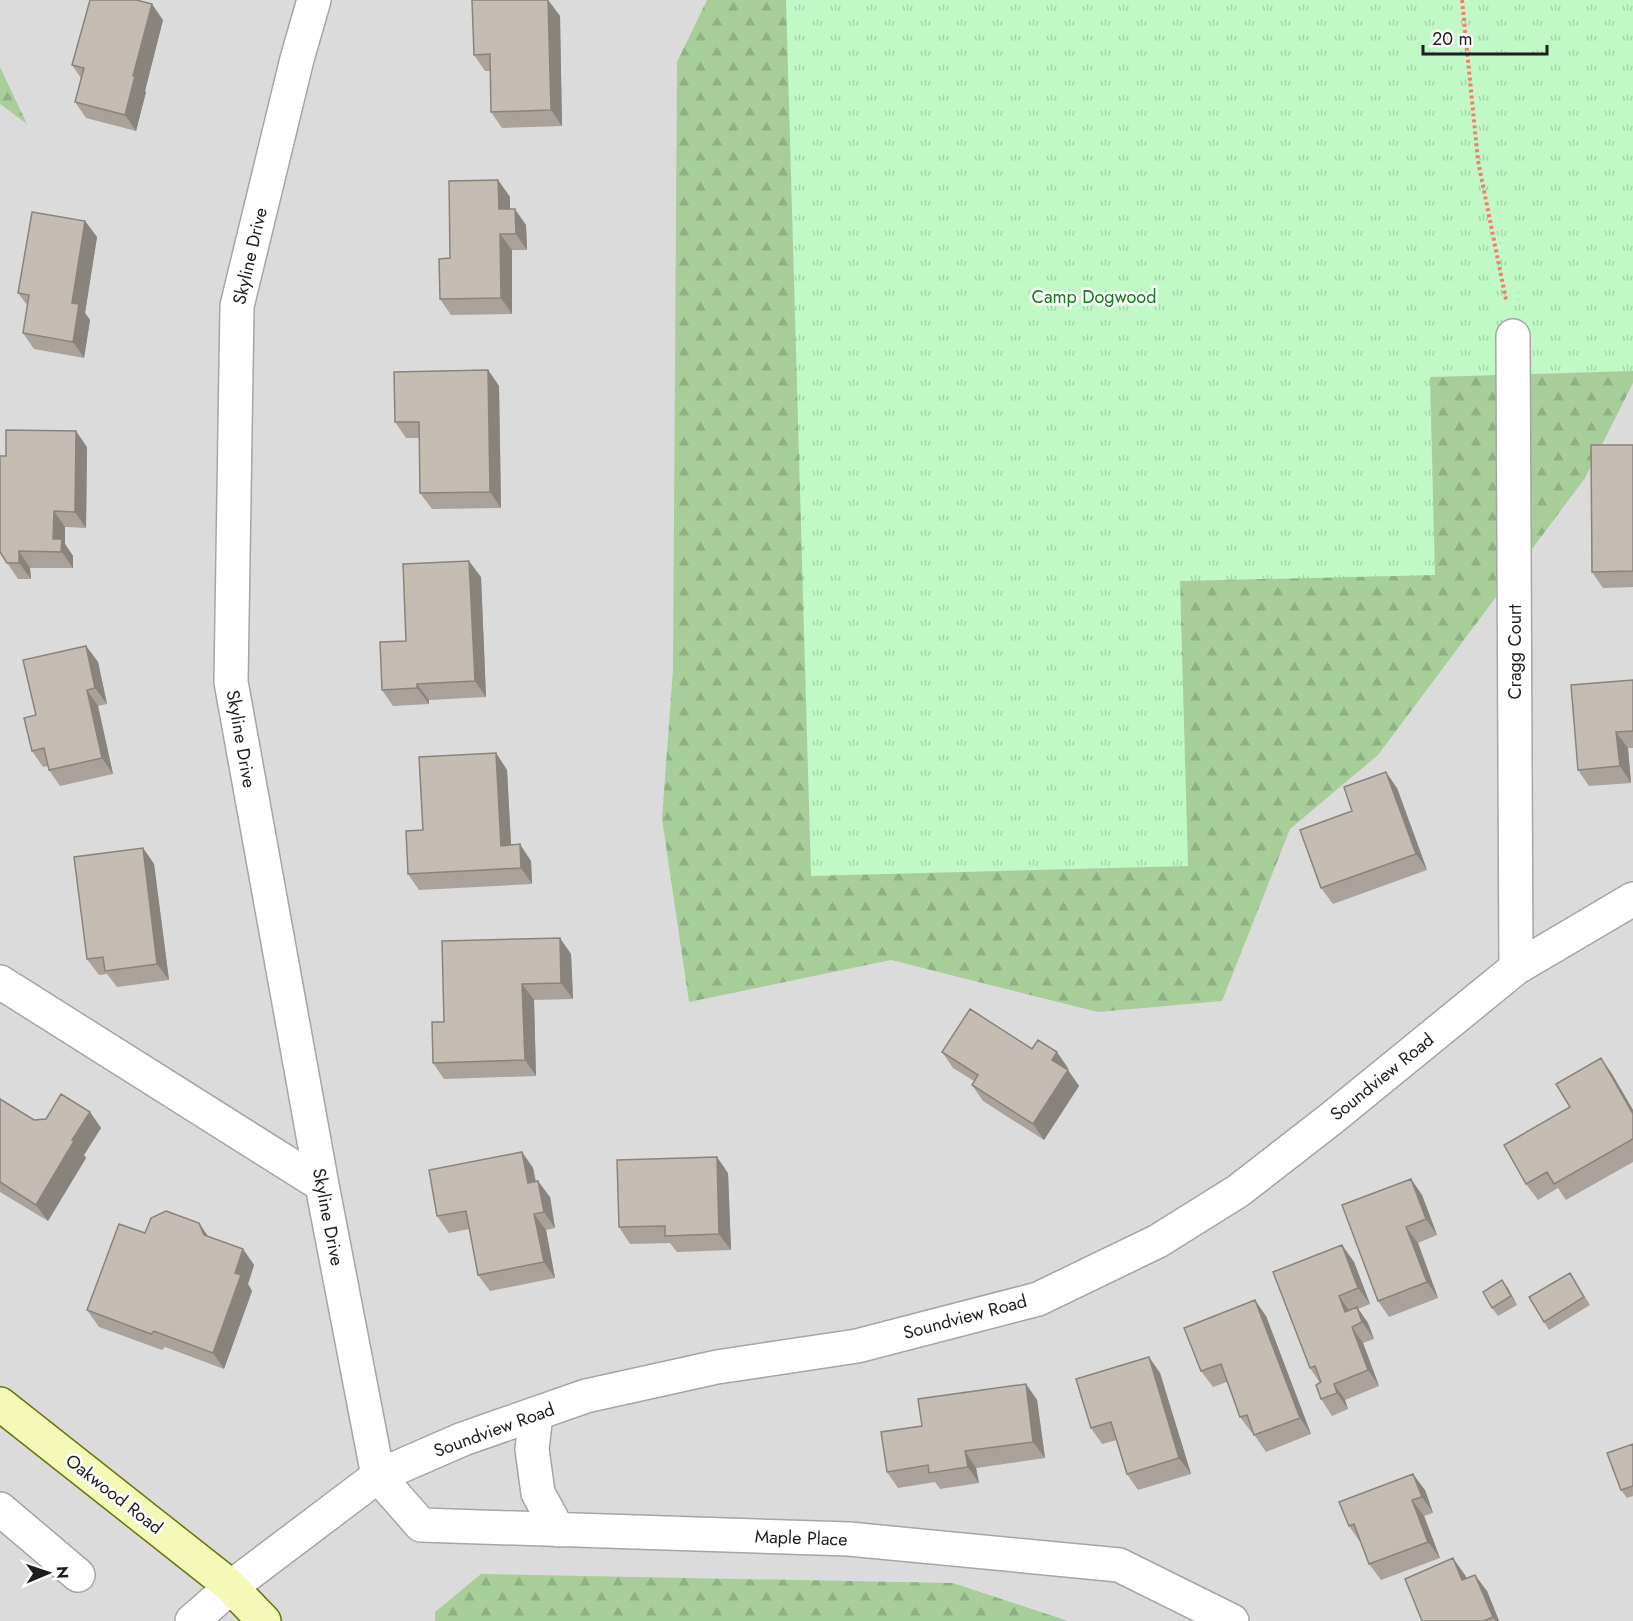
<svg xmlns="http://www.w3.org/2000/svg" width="1633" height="1621" viewBox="0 0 1633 1621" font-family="Jost,sans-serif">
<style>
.residential{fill:#dcdbdb}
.forest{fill:url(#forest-firs)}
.park{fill:url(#park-tufts)}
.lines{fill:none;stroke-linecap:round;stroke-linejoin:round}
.minor-casing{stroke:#a5a5a5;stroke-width:36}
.secondary-casing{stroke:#667505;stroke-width:36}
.path{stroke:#f97c6a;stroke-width:4;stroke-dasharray:3 3;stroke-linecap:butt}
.minor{stroke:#fff;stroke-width:33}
.secondary{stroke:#f5f9b8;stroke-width:33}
.wall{fill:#a9a19a}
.shaded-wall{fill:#89837d}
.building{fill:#c4bbb3;stroke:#89837d;stroke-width:1.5}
.labels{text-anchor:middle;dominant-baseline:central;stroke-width:5;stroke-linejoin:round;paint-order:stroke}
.street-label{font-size:18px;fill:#1e1e1e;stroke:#fff}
.park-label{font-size:18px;fill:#0c7c17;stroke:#fff}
</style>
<defs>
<pattern id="forest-firs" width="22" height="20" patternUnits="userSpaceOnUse" patternTransform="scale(1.5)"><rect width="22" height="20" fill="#a7ce99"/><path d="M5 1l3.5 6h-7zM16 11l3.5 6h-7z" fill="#8fb083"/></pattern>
<pattern id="park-tufts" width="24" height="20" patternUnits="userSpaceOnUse" patternTransform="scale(1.5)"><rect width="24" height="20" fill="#c1f9c6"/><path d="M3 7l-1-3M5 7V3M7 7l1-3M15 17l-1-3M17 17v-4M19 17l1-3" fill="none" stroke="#a5d5aa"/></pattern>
</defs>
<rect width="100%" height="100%" fill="#efece4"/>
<path class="residential" d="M0,0H1633V1621H0Z"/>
<path class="forest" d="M707,0H1633V383L1585,478L1378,755L1290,829L1222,1001L1098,1012L891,960L689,1002L662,819L673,669L677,62Z
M0,67L27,124L0,104Z
M481,1574L953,1583L1068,1621H435V1612Z"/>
<path class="park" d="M786,0H1633V371L1430,377L1435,575L1180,581L1188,866L811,876Z"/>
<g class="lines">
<g class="minor-casing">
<path id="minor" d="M314,0L297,59L237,306L231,682L322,1185L378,1476L421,1525L849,1539L1119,1565L1232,1621
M1513,336L1516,968
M0,982L322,1185
M536,1414L532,1449L538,1493L558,1530
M0,1509L78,1575
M192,1621L231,1587L378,1476L463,1439L586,1396L717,1367L857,1346L1038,1299L1158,1241L1238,1191L1332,1118L1516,968L1633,899"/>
</g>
<g class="secondary-casing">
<path id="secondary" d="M0,1404L228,1584
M231,1587L264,1621"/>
</g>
<path class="path" d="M1462,0L1478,161L1506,300"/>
<use href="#minor" class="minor"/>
<use href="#secondary" class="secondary"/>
</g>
<path class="wall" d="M548,0L560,16L562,126L502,128L491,112L490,71H485L474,55Z
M163,20L145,91L146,92L136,131L86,118L75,102L81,78L72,65Z
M498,180L510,197V209L526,225L527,250H512V314L451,315L440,299L450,258Z
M85,221L97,237L85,313L90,320L84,358L34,349L23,333L27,305L18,293Z
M488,370L499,386L501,508L432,509L420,493L419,438H406L395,422Z
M1633,445V587L1603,588L1592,572Z
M87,447L86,528L65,527V544L73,556V568H30L31,579H18L0,552L6,456Z
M481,577L486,697L429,700V704L393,706L382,690L406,641Z
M86,646L98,662L107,704L98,706L113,774L60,786L49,770L48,766L43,767L32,751L36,715Z
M1633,680V748H1628L1631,783L1589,786L1578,770Z
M496,753L507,770L511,845L531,861L532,884L419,890L408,874L423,830Z
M1397,788L1427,870L1333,904L1321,888L1352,811Z
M143,848L154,864L169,980L117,987L107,974L99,975L87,959Z
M571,954L573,999L534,1000L536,1076L444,1079L433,1063L444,1022Z
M1032,1049L1068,1068L1067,1069L1079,1086L1044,1140L983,1101L972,1085L974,1081L953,1068L942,1052Z
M1601,1058L1612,1074L1633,1110V1162L1566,1200L1558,1188L1538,1200L1526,1184L1570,1107Z
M0,1099L34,1120L46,1119L90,1112L101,1128L84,1155L86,1158L48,1221L0,1192Z
M522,1152L533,1168L536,1182L550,1197L555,1228L546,1230L555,1278L490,1291L478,1275L469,1229L449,1233L437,1216Z
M728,1173L731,1250L677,1252L670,1243L630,1244L619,1227Z
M1411,1179L1422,1195L1437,1235L1418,1243L1438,1298L1389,1317L1378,1301Z
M208,1237L243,1249L254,1265L248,1284L252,1291L224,1369L165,1347L162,1350L99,1327L87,1310Z
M1342,1245L1354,1262L1370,1304L1358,1309L1368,1323L1374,1339L1363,1343L1379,1386L1345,1400L1348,1409L1332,1416L1321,1399L1320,1383L1310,1368Z
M1570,1273L1590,1305L1549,1330L1544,1322Z
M1502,1280L1517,1305L1498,1316L1492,1308Z
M1266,1316L1311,1434L1266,1452L1253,1433H1252L1240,1417L1227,1382L1213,1387L1201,1371Z
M1160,1373L1191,1474L1138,1490L1127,1474L1117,1440L1102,1444L1091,1428Z
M1026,1384L1037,1400L1045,1458L976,1468L979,1483L940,1489L935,1482L898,1488L887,1472L922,1426Z
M1633,1444V1496L1627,1498L1621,1490Z
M1425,1490L1433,1513L1424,1516L1440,1558L1381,1580L1369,1564L1361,1541L1360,1542L1349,1526Z
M1465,1575L1466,1578L1487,1591L1499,1621H1422Z"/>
<path class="shaded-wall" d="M548,0L560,16L562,126L551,110Z
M152,4L163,20L145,91L146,92L136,131L125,115L133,76Z
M498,180L510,197V226L499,209Z
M515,209L526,225L527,250L516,234Z
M85,221L97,237L85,313L90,320L84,358L73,342L72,303Z
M500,234L512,250V314L501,298Z
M488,370L499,386L501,508L490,492Z
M76,431L87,447L86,528L75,512Z
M54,511L65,527V544L73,556V568L53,539Z
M19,551L30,568L31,579L19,563Z
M469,561L481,577L486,697L475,681Z
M86,646L98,662L107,704L95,688Z
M417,684L429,700V704L417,688Z
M87,690L98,706L113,774L102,758Z
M1616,732L1628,748L1631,783L1620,766Z
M496,753L507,770L512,862L501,846Z
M1386,772L1397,788L1427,870L1416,854Z
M520,844L531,861L532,884L521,868Z
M143,848L154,864L169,980L157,964Z
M560,938L571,954L573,999L561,983Z
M522,984L534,1000L536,1076L525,1060Z
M1057,1052L1068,1068L1063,1076L1052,1060Z
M1601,1058L1612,1074L1633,1110V1114Z
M1068,1070L1079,1086L1044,1140L1033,1124Z
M90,1112L101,1128L84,1155L86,1158L48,1221L36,1205L72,1140Z
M522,1152L533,1168L539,1199L528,1183Z
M717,1157L728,1173L731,1250L719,1234Z
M1411,1179L1422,1195L1437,1235L1426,1219Z
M538,1181L550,1197L555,1228L544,1212Z
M534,1214L546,1230L555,1278L544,1262Z
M199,1223L210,1239L204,1235Z
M1406,1227L1418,1243L1438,1298L1427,1282Z
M1342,1245L1354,1262L1370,1304L1358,1288Z
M243,1249L254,1265L248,1284L252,1291L224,1369L213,1353L235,1273Z
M1502,1280L1508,1288L1517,1305L1511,1296Z
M1339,1296L1350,1312H1345Z
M1255,1300L1266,1316L1311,1434L1300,1418Z
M1357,1307L1368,1323L1374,1339L1362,1322Z
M1352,1327L1363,1343L1379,1386L1368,1370Z
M1149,1357L1160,1373L1191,1474L1179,1458Z
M1026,1384L1037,1400L1045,1458L1033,1442Z
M1334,1384L1345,1400L1348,1409L1337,1393Z
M965,1451L976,1468L979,1483L968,1467Z
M1413,1474L1425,1490L1433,1513L1422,1497Z
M1412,1500L1424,1516L1440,1558L1428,1542Z
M1453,1558L1465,1575L1474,1596L1462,1580Z
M1475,1575L1487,1591L1499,1621H1496L1493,1617Z"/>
<path class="building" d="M90,0H136L152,4L133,76H135L125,115L75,102L84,68L72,65Z
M472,0H548L551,110L491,112L490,54L474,55Z
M498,180L499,209H515L516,234H500L501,298L440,299L439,259L450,258L449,181Z
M32,212L85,221L72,303L79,304L73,342L23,333L29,295L18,293Z
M488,370L490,492L420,493L419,422H395L394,372Z
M6,430L76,431L75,512L54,511L53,539H62L61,552L19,551V563H7L0,552V456H6Z
M1591,445H1633V571L1592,572Z
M469,561L475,681L417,684V688L382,690L380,642L406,641L403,564Z
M86,646L95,688L87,690L102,758L49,770L44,748L32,751L24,718L36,715L23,660Z
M1633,680V731L1616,732L1620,766L1578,770L1571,685Z
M496,753L501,846L520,844L521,868L408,874L406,831L423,830L419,757Z
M1386,772L1416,854L1321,888L1300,830L1352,811L1344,787Z
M143,848L157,964L105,971L103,957L87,959L74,857Z
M560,938L561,983L522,984L525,1060L433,1063L432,1022H444L442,941Z
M970,1009L1032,1049L1038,1040L1057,1052L1052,1060L1068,1070L1033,1124L972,1085L978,1075L942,1052Z
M1601,1058L1633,1114V1139L1554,1184L1547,1172L1526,1184L1504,1145L1570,1107L1556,1084Z
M61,1094L90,1112L72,1140L74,1141L36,1205L0,1182V1099L34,1120L46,1119Z
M522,1152L528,1183L538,1181L544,1212L534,1214L544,1262L478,1275L466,1211L437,1216L429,1170Z
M717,1157L719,1234L665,1236V1226L619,1227L617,1160Z
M1411,1179L1426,1219L1406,1227L1427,1282L1378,1301L1342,1205Z
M166,1211L199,1223L204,1235L243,1249L235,1273L241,1275L213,1353L154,1331L151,1334L87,1310L119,1224L145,1233L151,1218Z
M1342,1245L1358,1288L1339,1296L1345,1312L1357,1307L1362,1322L1352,1327L1368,1370L1334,1384L1337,1393L1321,1399L1316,1385L1321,1382L1315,1366L1310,1368L1273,1272Z
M1570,1273L1584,1297L1544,1322L1529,1297Z
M1502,1280L1511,1296L1492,1308L1483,1292Z
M1255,1300L1300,1418L1254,1435L1247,1415L1240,1417L1221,1364L1201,1371L1184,1328Z
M1149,1357L1179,1458L1127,1474L1111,1422L1091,1428L1076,1379Z
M1026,1384L1033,1442L965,1451L968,1467L929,1473L928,1465L887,1472L881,1432L922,1426L918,1399Z
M1633,1444V1486L1621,1490L1607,1453Z
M1413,1474L1422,1497L1412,1500L1428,1542L1369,1564L1354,1524L1349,1526L1339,1502Z
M1453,1558L1462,1580L1475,1575L1493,1617L1484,1621H1422L1405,1579Z"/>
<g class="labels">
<g class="street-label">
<text transform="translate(250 256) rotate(-77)">Skyline Drive</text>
<text transform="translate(1515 652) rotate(-90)">Cragg Court</text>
<text transform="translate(241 739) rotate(80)">Skyline Drive</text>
<text transform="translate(1382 1077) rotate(-39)">Soundview Road</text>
<text transform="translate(328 1217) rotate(79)">Skyline Drive</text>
<text transform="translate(965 1317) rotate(-15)">Soundview Road</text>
<text transform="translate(494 1430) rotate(-20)">Soundview Road</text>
<text transform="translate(114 1494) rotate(38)">Oakwood Road</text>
<text transform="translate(801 1538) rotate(2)">Maple Place</text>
</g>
<g class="park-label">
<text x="1094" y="297">Camp Dogwood</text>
</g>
</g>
<g transform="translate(48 1573) rotate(88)" stroke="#ffffff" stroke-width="4.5" paint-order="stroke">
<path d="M0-4.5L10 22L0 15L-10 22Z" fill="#1e1e1e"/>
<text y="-9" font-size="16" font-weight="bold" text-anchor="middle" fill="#1e1e1e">N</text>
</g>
<path d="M1423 45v9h124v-9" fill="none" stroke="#1e1e1e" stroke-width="3"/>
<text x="1432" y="45" font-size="18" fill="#1e1e1e" stroke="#ffffff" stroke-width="4.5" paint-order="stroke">20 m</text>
</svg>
